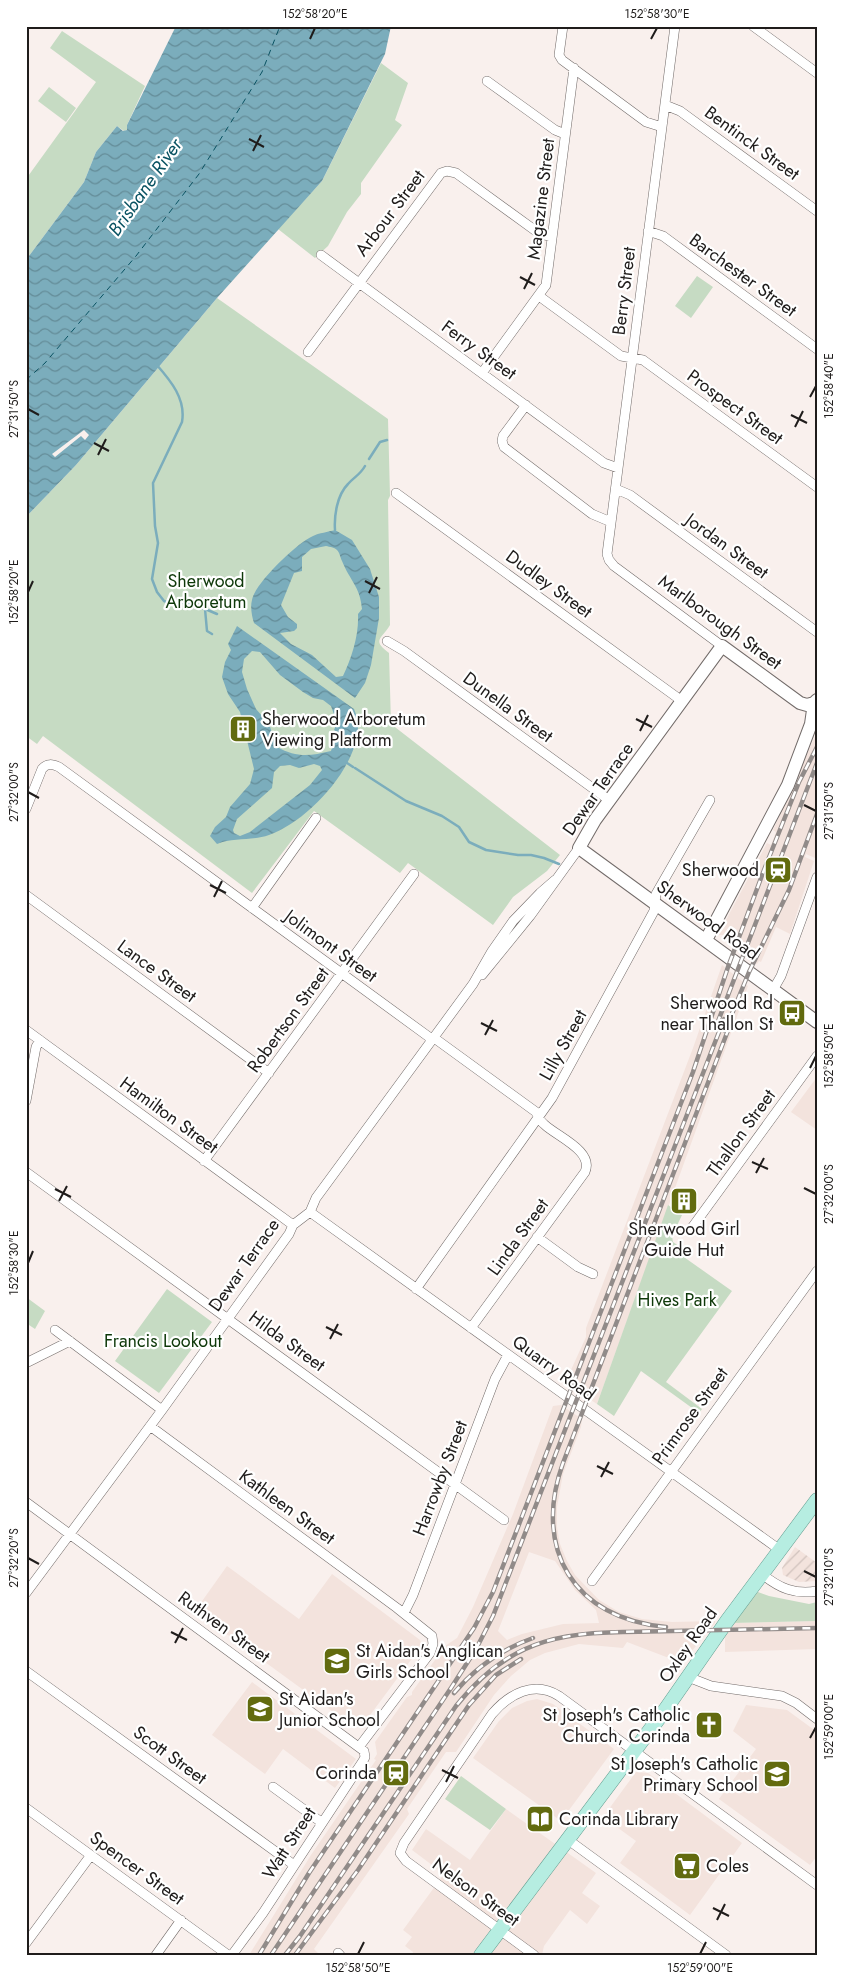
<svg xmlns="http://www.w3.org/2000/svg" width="843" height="1981" viewBox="0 0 843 1981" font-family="Jost,sans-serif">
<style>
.built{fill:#f3e3dd;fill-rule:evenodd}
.industrial{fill:url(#industrial-furrows)}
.park{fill:#c6dbc3}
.water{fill:url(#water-waves);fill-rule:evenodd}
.pier{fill:#f9f0ed}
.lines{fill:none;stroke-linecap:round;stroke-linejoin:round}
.stream{stroke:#7badbc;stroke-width:2.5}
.ferry{stroke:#095262;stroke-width:1;stroke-dasharray:6 5;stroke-linecap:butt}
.street-casing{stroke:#726b69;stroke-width:10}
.secondary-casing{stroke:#726b69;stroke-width:14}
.primary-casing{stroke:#629c8f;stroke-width:15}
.street{stroke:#fff;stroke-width:9}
.secondary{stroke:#fff;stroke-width:12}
.primary{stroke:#b6ede1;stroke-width:14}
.rail-casing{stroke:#918b89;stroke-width:4.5}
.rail{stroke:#fff;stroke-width:2.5;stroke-dasharray:8;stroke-linecap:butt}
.ticks{fill:none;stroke:#1f1c1b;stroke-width:2}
.labels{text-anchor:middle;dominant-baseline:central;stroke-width:4.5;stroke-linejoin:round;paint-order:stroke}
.street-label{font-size:18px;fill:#1f1c1b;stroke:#fff}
.park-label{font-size:18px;fill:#0e3809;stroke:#fff}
.poi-label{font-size:18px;fill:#1f1c1b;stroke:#fff;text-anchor:start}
.water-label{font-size:19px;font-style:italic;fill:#095262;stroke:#fff}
.neatline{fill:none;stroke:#1f1c1b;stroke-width:2}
.ticks-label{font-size:12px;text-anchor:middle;fill:#1f1c1b}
</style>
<defs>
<pattern id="industrial-furrows" width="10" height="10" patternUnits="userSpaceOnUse" patternTransform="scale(1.25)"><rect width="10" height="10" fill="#f3e3dd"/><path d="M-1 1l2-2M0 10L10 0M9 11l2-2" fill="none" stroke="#d0c2bd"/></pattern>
<pattern id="water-waves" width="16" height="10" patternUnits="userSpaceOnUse" patternTransform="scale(1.25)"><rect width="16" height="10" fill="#7badbc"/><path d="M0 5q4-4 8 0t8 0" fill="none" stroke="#648c98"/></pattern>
</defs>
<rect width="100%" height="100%" fill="#f9f0ed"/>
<path class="built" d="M817,732V854L815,858L806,854L805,857L814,861L790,934L776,927L761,962L759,961L757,964L741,953L742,948L731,945L733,942L724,935H718L767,843L771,845L776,832L773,830Z
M722,965L748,986L597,1404L565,1383L586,1337V1328L693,1048Z
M817,1077V1130L791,1112Z
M561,1405L582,1419L581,1427L563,1474L557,1507V1527L560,1544L567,1561L575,1575L599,1600L619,1612L642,1619L672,1622L715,1621V1623L682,1663L627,1642L623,1648L579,1644L545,1653L530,1660L511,1676L494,1695L456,1752H446L407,1809L409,1814L314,1949L320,1955H249L311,1855L376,1760L374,1759L377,1754L375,1742L407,1697L412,1695V1692L445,1646L457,1638L473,1607L513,1514L553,1406ZM529,1552L555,1561L575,1590L596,1610L599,1623L563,1624L522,1634L507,1640L498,1631Z
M227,1566L299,1619L332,1574L420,1640L422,1645L362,1726L359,1728L354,1727L195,1611Z
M817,1621V1649L725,1652V1632L732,1623Z
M252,1682L356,1759L335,1788L283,1749L265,1774L212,1735Z
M537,1699L553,1704L614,1749L561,1821L473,1758L499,1721L512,1708L527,1701Z
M746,1705L787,1710L817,1732V1856L810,1865L719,1799L756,1749L733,1731Z
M636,1772L648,1773L742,1843L690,1915L620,1863L636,1841L603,1817Z
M506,1809L596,1873L582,1893L600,1906L587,1924L570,1910L544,1946L542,1955H412L413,1952L405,1946L412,1937L403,1930L444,1874L412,1850L426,1829L470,1860Z"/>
<path class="industrial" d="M795,1547L817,1563V1581L799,1582L783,1575L782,1568Z"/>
<path class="park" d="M62,31L145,86L127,125V130L124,131L117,126L96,152L84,182L26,260V179L96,82L50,48Z
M381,63L408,83L395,120L402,125L361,183V194L347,212L328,246L315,258L278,229L322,181Z
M49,87L76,108L66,122L38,101Z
M697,276L713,287L691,318L675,306Z
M217,298L388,419L390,496L388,500L390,625C382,639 371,640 389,653L391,724L560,855L547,871L513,897L493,925L408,863L400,873L314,811L252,893L43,736L37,744L26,736V517L76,465Z
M668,1205L682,1215L672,1236L673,1242L682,1248L681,1255L732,1291L666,1382L702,1409L699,1413L641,1371L614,1416L597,1404Z
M167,1289L212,1322L159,1393L115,1361Z
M26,1297L45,1311L35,1329L26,1323Z
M758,1592L769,1596L809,1604L817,1602V1621L732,1623Z
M461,1776L506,1809L490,1830L445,1799Z"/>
<path class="water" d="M176,26H391L385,54L322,181L217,298L76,465L26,517V260L84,182L96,152L117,126L123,131L127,130V125Z
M335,530L352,540L370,569L379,597V618L371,665L365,683L355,698L254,623C252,617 250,607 252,600C255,583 297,543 313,536C319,533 328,532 335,530ZM326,546C330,547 334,547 337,550C340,553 340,557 342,561C350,581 360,586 362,609L358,614C359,635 352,657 343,676L336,677L312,655L291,644L280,633L294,631L297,628V624L288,617L281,605L294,573L302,571V557L311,549Z
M237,626L354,709C356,714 358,719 358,723C360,766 307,822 269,835C252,841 234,837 217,844L210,836L215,827L226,817L230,807L250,784L254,769L240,712L228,694L222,677L225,662L231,650L228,644ZM252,651L260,652L280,675L303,692L313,698L323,700L331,706L337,723L334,730L338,734C337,740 333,744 331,751C310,756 297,758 277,747L269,724L256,709L247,689L242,672L244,659ZM314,764L320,766L322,770L310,785L250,832L240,836L234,833L233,830L237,819L272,788L274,772L280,766L290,765L299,768Z"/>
<path class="pier" d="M84,430L89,435L85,440L81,436L55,457L52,454Z"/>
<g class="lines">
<path class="stream" d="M156,364C171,381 186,399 182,422L153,483L155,526L158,543L152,579L157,592L164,601L169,603H191L217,614
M369,459L380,442L387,440
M335,530C334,516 337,495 348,484C354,477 360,475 365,466
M205,609L207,631L212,634
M347,763L353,767
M355,768L406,801L442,816L459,827L469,842L486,850L518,855H531L544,858L559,864"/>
<path class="ferry" d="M26,380L45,363L136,256L199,174L262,72L280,26"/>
<g class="street-casing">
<path id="street" d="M563,26L559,55L562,60L646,122L662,127
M675,26L607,554L609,560L614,566L722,646
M753,26L817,73
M487,81L555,130L565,134
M665,105L680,111L817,211
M648,231L663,236L817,349
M321,255L604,463L618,468
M539,296L621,356L643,360L817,487
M308,352L441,173L447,171L456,173L540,234L552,237
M482,373L546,285L574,68
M526,405L503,436L502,441L504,447L592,514L611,522
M616,489L630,495L817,632
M396,493L682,701
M387,641L404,651L609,800
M26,809L42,769C47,763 52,764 59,767L429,1037L437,1040L536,1112C538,1117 541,1122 545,1125C558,1137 594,1151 585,1172L471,1328
M26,895L269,1073
M252,908L316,818
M482,975L530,916L579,848
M773,990L781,976L817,877
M26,1030L293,1225
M26,1101L36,1047L40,1040
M204,1161L414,874
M26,1172L504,1520
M310,1212L780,1550
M691,1229L817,1056
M537,1237L578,1267L593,1274
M416,1289L552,1098L654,911L656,894L710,800
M55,1330L162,1410
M26,1363L70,1341
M150,1426L397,1608L432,1636L433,1644L430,1653L359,1747
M26,1502L364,1751L365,1757L363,1761L263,1913L232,1955
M762,1574C779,1588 795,1595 817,1591
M592,1581L817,1271
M26,1593L162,1410L289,1234L293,1225L310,1212L316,1198L473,984L492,951L513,921L540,893L555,880
M404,1613L413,1595L495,1379L508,1355
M26,1671L294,1865
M688,1677L711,1686L782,1696L796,1703L817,1719
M273,1787L321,1822
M26,1808L228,1955
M567,1839L726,1955
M26,1943L91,1855
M338,1953L340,1955
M156,1955L181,1920
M534,1955L406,1861L400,1853L404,1843L492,1714C509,1694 534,1680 559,1696L817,1885"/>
</g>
<g class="secondary-casing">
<path id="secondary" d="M814,703L807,705L800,703L722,646L595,820L579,848L817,1022
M706,940L788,785L811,724L814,703L817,700"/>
</g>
<g class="primary-casing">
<path id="primary" d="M481,1955L665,1710L727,1621L817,1500"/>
</g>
<use href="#street" class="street"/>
<use href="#secondary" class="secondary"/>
<use href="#primary" class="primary"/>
<g class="rail-casing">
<path id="rail" d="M717,1024L817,763
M725,1031L749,972L789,890L817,814
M666,1627C574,1619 532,1549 563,1463L730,1025
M454,1693C475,1668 502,1649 533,1638
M259,1955L309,1873L474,1628L493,1592L693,1072L728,967L764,870L799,782L817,747
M271,1955L451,1688L476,1649L493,1616L724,1019
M285,1955L300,1936L456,1706C519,1626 581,1633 672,1631C720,1630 769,1629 817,1628
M295,1955L358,1870L469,1705L496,1675L521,1659"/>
</g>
<use href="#rail" class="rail"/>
</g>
<path class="ticks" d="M310,39L315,28M651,39L657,28M249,139L264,147M253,151L261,135M520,277L535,285M524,289L532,273M810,397L816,386M28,409L39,415M791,415L807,423M795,427L803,411M94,443L109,451M98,455L106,439M365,581L380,589M28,592L33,581M369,593L377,577M636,719L652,727M640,731L648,715M28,792L39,798M804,805L816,811M210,885L226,893M214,897L222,881M481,1023L497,1031M485,1035L493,1020M810,1068L816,1056M752,1162L768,1169M756,1173L764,1158M804,1188L816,1194M55,1189L71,1197M59,1201L67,1186M28,1263L33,1251M326,1327L342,1335M330,1339L338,1324M597,1466L613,1474M601,1477L609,1462M28,1558L39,1564M804,1571L816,1577M171,1632L187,1640M175,1643L183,1628M810,1738L816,1727M442,1770L458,1778M446,1782L454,1766M713,1908L729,1916M717,1920L725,1904M358,1954L364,1942M700,1954L706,1942"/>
<defs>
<g id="building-square" transform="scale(1.4375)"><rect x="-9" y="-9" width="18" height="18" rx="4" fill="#626b0f" stroke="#fff"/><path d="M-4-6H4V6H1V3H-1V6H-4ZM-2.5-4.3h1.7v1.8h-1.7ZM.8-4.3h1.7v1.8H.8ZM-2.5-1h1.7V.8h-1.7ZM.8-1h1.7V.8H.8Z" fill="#fff"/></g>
<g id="station-square" transform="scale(1.4375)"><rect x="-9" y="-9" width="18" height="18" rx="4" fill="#626b0f" stroke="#fff"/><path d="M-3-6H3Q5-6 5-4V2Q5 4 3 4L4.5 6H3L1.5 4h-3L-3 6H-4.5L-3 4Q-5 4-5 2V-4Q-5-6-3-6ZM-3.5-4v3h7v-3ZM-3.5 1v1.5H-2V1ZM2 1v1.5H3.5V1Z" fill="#fff"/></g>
<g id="bus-square" transform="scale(1.4375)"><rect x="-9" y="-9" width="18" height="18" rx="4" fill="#626b0f" stroke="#fff"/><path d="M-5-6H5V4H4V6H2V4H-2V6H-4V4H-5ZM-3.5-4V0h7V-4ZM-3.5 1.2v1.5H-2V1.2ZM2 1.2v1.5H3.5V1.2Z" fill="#fff"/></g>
<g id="school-square" transform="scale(1.4375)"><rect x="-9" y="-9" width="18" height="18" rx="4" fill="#626b0f" stroke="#fff"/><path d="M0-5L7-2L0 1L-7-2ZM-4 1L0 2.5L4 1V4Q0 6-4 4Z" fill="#fff"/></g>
<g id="church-square" transform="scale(1.4375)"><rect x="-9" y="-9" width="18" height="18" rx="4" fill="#626b0f" stroke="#fff"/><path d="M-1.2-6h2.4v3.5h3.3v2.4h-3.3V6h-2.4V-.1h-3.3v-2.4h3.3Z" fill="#fff"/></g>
<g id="library-square" transform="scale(1.4375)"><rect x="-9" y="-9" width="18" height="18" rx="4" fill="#626b0f" stroke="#fff"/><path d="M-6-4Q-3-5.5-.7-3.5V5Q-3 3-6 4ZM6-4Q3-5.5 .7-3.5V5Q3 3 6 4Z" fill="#fff"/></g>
<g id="supermarket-square" transform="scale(1.4375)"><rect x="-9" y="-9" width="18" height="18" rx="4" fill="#626b0f" stroke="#fff"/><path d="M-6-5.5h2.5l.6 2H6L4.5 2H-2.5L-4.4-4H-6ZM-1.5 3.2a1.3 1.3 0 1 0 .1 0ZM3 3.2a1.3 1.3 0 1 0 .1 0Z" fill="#fff"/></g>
</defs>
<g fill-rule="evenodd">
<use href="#building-square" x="243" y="729"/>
<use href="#station-square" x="778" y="870"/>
<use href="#bus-square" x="792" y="1013"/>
<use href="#building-square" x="684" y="1201"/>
<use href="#school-square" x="337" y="1661"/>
<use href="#school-square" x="260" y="1709"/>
<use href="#church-square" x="709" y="1725"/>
<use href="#station-square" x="396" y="1773"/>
<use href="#school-square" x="777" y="1774"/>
<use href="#library-square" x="540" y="1819"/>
<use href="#supermarket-square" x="687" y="1866"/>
</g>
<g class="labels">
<g class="street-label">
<text transform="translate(752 143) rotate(36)">Bentinck Street</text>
<text transform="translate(541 199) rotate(-83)">Magazine Street</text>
<text transform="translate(390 213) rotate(-53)">Arbour Street</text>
<text transform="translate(743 275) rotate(36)">Barchester Street</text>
<text transform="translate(624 291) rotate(-83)">Berry Street</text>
<text transform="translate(479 350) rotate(36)">Ferry Street</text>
<text transform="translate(735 407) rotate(36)">Prospect Street</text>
<text transform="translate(727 546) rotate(36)">Jordan Street</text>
<text transform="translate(549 584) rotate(36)">Dudley Street</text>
<text transform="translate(720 622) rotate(36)">Marlborough Street</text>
<text transform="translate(508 707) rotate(36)">Dunella Street</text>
<text transform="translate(598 789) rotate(-55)">Dewar Terrace</text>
<text transform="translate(708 920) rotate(36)">Sherwood Road</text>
<text transform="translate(331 946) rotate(36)">Jolimont Street</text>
<text transform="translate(157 971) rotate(36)">Lance Street</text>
<text transform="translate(288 1020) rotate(-54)">Robertson Street</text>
<text transform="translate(563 1045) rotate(-61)">Lilly Street</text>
<text transform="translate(169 1115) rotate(36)">Hamilton Street</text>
<text transform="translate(741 1133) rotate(-54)">Thallon Street</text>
<text transform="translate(518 1237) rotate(-54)">Linda Street</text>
<text transform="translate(244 1265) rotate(-55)">Dewar Terrace</text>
<text transform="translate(287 1341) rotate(36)">Hilda Street</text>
<text transform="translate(554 1368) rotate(36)">Quarry Road</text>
<text transform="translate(690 1416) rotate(-54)">Primrose Street</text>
<text transform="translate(440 1478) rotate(-69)">Harrowby Street</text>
<text transform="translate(287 1507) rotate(36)">Kathleen Street</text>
<text transform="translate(224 1627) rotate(36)">Ruthven Street</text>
<text transform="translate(688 1645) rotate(-55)">Oxley Road</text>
<text transform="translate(170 1755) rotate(36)">Scott Street</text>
<text transform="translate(289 1843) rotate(-57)">Watt Street</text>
<text transform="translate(137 1868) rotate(36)">Spencer Street</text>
<text transform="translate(476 1892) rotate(36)">Nelson Street</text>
</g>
<g class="park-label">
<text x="206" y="581">Sherwood<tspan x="206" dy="21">Arboretum</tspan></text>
<text x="677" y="1300">Hives Park</text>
<text x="163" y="1341">Francis Lookout</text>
</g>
<g class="poi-label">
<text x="262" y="719">Sherwood Arboretum<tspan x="262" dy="21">Viewing Platform</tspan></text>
<text x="759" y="870" text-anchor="end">Sherwood</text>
<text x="773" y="1003" text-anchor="end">Sherwood Rd<tspan x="773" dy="21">near Thallon St</tspan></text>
<text x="684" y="1229" text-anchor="middle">Sherwood Girl<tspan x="684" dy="21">Guide Hut</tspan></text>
<text x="356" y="1651">St Aidan's Anglican<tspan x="356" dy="21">Girls School</tspan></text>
<text x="279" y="1699">St Aidan's<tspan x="279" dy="21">Junior School</tspan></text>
<text x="690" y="1715" text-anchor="end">St Joseph's Catholic<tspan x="690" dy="21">Church, Corinda</tspan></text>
<text x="758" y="1764" text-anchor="end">St Joseph's Catholic<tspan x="758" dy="21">Primary School</tspan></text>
<text x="377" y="1773" text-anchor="end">Corinda</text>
<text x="559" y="1819">Corinda Library</text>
<text x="706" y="1866">Coles</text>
</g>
<g class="water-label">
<text transform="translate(145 187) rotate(-55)">Brisbane River</text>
</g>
</g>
<rect width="843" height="1981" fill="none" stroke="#ffffff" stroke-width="55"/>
<rect x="28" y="28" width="788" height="1926" class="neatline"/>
<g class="ticks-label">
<text x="315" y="18">152°58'20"E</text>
<text x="657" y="18">152°58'30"E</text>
<text transform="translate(829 386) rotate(-90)" y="4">152°58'40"E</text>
<text transform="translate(14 409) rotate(-90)" y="4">27°31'50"S</text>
<text transform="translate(14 592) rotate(-90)" y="4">152°58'20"E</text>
<text transform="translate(14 792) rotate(-90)" y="4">27°32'00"S</text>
<text transform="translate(829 811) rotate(-90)" y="4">27°31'50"S</text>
<text transform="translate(829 1056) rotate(-90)" y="4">152°58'50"E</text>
<text transform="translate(829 1194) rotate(-90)" y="4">27°32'00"S</text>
<text transform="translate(14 1263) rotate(-90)" y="4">152°58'30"E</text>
<text transform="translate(14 1558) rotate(-90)" y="4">27°32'20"S</text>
<text transform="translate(829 1577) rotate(-90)" y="4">27°32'10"S</text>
<text transform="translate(829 1727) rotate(-90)" y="4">152°59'00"E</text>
<text x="358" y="1972">152°58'50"E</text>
<text x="700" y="1972">152°59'00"E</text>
</g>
</svg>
